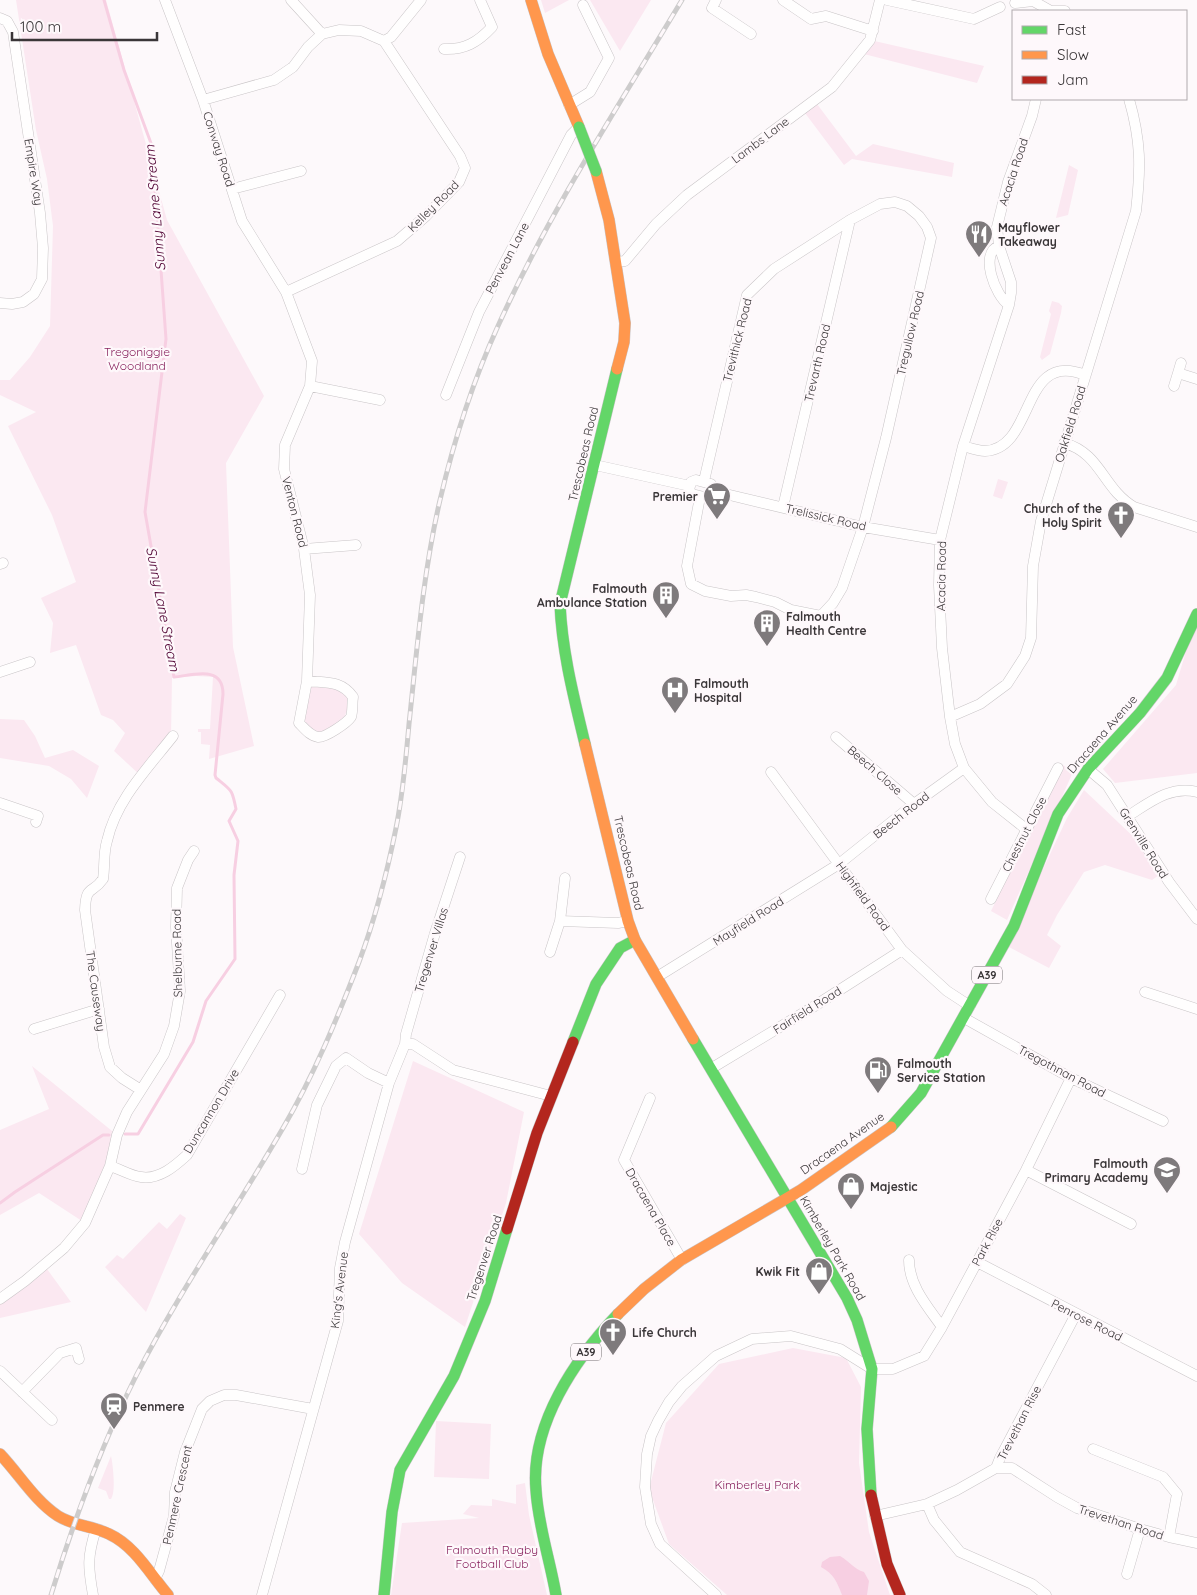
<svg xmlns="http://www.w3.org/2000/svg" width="1197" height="1595" viewBox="0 0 1197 1595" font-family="Quicksand,sans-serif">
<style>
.green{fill:#fbe8f1}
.water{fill:#f7cfe2}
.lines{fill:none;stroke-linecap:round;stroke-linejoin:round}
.stream{stroke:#f7cfe2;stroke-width:3}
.street-casing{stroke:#c9c5c7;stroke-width:11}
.fast-casing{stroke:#c9c5c7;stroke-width:12}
.slow-casing{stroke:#c9c5c7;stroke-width:12}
.jam-casing{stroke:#c9c5c7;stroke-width:12}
.street{stroke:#fffefe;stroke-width:10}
.fast{stroke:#63d668;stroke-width:11}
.slow{stroke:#ff974d;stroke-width:11}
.jam{stroke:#b3261e;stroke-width:11}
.rail-casing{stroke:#cdcccc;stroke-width:5}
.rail{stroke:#fef8fb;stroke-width:3;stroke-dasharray:9;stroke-linecap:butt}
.fast-bridge-casing{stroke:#c9c5c7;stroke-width:12;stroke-linecap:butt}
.fast-bridge{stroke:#63d668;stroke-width:11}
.labels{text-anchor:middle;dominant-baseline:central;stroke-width:4.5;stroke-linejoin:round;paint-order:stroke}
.shield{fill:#fef8fb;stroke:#757072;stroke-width:1}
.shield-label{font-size:11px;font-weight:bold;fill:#3a3638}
.street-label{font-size:12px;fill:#3a3638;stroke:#fef8fb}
.poi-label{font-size:12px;font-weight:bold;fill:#3a3638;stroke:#fef8fb;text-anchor:start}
.park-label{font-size:12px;fill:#88225e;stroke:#fef8fb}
.water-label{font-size:14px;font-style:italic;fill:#4f0032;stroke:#fef8fb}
</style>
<rect width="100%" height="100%" fill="#fdf9fb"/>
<path class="green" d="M16,0H106L167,220L264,396L226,463L233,647L254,746L209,759L210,745L201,744V732H198V729H210L213,677L196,676L172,678L171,736L141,776L114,751L125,733L113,720L101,715L76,645L50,653L53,623L41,598L76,582L52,515L8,426L36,412L0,395V380H10L30,357L50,326L53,226L47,179L36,130Z
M541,0H569L545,13Z
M590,0H651L620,51Z
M870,40L984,66L977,83L860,53Z
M814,100L856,156L873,144L954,163L952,177L852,159L844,165L802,109Z
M1069,165L1078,170L1068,215L1056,218Z
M1052,301L1059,303L1062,306L1061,313L1050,354L1042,360L1040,357L1051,314L1049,311Z
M998,479L1008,482L1002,499L993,496Z
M1197,614V773L1115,783L1103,769L1176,685Z
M311,687L339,688L349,699C346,725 339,722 317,734L303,722Z
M0,719L24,720L35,736L45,758L73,750L99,766L87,798L71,779L49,766L0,758Z
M1063,765L1073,772L1007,920L991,911Z
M1084,790L1137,840L1159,875L1152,880L1105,865L1084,872L1057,915L1047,935L1061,946L1049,968L1007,946L1067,818Z
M413,1061L524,1112L506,1203L465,1327L402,1283L359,1234Z
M32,1066L117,1135L85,1223L39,1193L0,1215V1130L49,1109Z
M180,1214L186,1218L146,1312L105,1267L117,1255L123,1259L159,1222L167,1229Z
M47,1269L71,1302L0,1318V1303Z
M793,1348L846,1358L861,1387L859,1463L869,1532L890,1595H727L669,1544L649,1489L666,1423L719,1364Z
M436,1421L491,1424L489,1479L434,1477Z
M111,1456C113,1465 116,1492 111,1499H109L106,1491L98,1488Z
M525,1483L529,1515L547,1595H391L402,1523L479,1518L463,1514L471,1505L492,1506V1499L516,1504V1485Z"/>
<path class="water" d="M840,1556C849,1561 854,1569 864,1572L869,1581L867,1595H842C837,1582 834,1574 821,1567L822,1562L830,1557Z"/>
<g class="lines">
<path class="stream" d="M104,0L124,70L152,146L166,339L145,512L174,677C194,675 223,665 223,694L215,775L216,778C232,791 232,789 236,809L229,821L238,841L234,875L235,959L206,1001L193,1042L138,1134H125
M0,1203L15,1192L103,1135H109"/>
<g class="street-casing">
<path id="street" d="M165,0L203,100L242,221L286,292L312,361L310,386L285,445L284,469L304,549L310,595L307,681C326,683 341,680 353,697C352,703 353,711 351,717C347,723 325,738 318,737C310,736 304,728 299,723L307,681
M291,0L322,34
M716,0L712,8L751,34
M783,0L811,19L826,16L873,31
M887,0L974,19L1000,7
M1015,3L1033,1L1051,11
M1053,11H1065
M0,18L7,21L13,32L40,213L43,248L42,279L34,294L23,302L12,304L0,303
M384,41L391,37L421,0
M444,49C465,50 478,42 492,27L480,0
M203,100L274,80L293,67L308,47L322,34L339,30L361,31L384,41
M569,105L590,92L609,58L583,5
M232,189L301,171
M999,246C979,253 995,296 1009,305
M616,262L625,261L656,224L687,195L832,87L870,40L880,0
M286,292L397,241L426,216L459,182L465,168L460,156L384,41
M1178,373L1181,363
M310,386L380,400
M1174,386L1178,373L1197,379
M446,395L479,312L571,135L579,127
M1064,443C1101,453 1103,489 1134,507L1197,527
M963,446C970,448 978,451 985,451C1036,449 1020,349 1085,375
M595,465L690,486
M696,480L711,484L714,488L713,495L708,498L692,494L689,490L691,482Z
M713,491L863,527L940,540
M700,497L687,566L691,584L705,591L731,596L746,595L756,597L775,602L791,610L821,616L833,603L842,588L863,527L886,438L931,238L927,227L919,216L907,206L895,202L880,204L850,220L774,269L747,295L704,481
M783,507L850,220
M304,549L356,545
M0,564L3,563
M0,672L30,662
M950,717L980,704L1007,684L1025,656L1031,638L1033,566L1041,521L1136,211C1141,167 1141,141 1129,99
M836,737L914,804
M1088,769L1107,785L1169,882L1197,919
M771,772L902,950L947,991L970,1006
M0,803L38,816L36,822
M1128,816C1149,803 1170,785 1197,792
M1026,829L992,802L964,768L955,744L950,717L942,648L939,585L940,540L963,446L1009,305L1011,293V282L999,246L997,227L1008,182L1032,116L1036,99
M991,899L1058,768
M560,921L565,878
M550,952L560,921L618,923L628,921
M657,977L839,864L914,804L964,768
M1145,992L1197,1009
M964,1018L1071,1078L1163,1121
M34,1029L99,1009
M405,1044H413L453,1070L551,1096
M712,1068L813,1007L902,950
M141,1090L122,1078L110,1067L104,1047L85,910C86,884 92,895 103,879C105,867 103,854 107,841C116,800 148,768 173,736
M650,1098L624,1160L682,1260
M110,1166C120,1169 131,1176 141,1177C159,1180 175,1166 187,1155L280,995
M302,1169L317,1105L336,1066L346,1058L368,1073L389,1083
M1026,1170L1131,1224
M909,1260C909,1286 928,1307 942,1327
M977,1262L1197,1376
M0,1299L25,1281L64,1248L85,1223L110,1166L117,1135L127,1112L164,1054L174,1026L180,991L176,927L177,888L188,860L194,851
M0,1371L52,1420
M22,1392L60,1353L76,1348L79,1359
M1093,1449L1163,1477L1177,1494L1169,1537
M996,1468H1012L1057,1497L1077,1508L1140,1529L1169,1537L1197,1543
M927,1504L934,1520L960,1552L1032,1584L1046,1595
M875,1516L927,1504L957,1490L996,1468L1000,1458L1076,1314
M1127,1574L1140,1529
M155,1579L159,1571L174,1516L175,1492L185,1452L202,1409L210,1401L224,1395H236L313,1409
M93,1595C88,1567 87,1557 96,1529
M262,1595L338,1321L340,1268L345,1242L389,1083L405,1044L406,1034L435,933L460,857
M716,1595L660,1544L651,1524L645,1487L647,1454L651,1436L658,1421L669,1402L682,1386L716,1356L752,1339L791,1336L840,1349L872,1369H893L924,1356L942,1327L977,1262L1026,1170L1071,1078"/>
</g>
<g class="fast-casing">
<path id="fast" d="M585,744C574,698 562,652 560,604L617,369
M693,1039L847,1298L857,1320L872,1369L867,1429L871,1495
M573,1042L596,984L620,948L635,940
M891,1127L921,1093L1014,926L1058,814L1088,769L1140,713L1167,678L1197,614
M384,1595L392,1512L400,1470L454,1376L485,1301L507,1229
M556,1595C550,1560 538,1525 536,1490C530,1425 575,1359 618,1314"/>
</g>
<g class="slow-casing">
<path id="slow" d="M531,0L548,54L579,127
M596,171L609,220L625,323L624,342L617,369
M585,744L628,921L635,940L693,1039
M618,1314L644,1289L681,1260L801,1190L891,1127
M0,1454C19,1474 35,1501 58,1516C74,1526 93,1526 109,1534C135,1546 150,1574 168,1595"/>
</g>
<g class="jam-casing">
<path id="jam" d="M507,1229L537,1133L573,1042
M871,1495L887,1564L900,1595"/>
</g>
<use href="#street" class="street"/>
<use href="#fast" class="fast"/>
<use href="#slow" class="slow"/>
<use href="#jam" class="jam"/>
<g class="rail-casing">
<path id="rail" d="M51,1595C74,1520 101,1446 136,1376C180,1290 235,1211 283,1128C314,1075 337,1019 359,962C375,919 387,873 396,828C403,794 406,758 409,724C417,649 423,573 440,500C454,440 473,381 498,326C549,212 618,107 682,0"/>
</g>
<use href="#rail" class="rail"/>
<g class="fast-bridge-casing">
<path id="fast-bridge" d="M579,127L596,171"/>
</g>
<use href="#fast-bridge" class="fast-bridge"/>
</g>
<defs>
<g id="restaurant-pin" transform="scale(1.4375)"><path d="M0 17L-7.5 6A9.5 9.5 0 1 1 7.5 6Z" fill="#7e7a7c" stroke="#fef8fb"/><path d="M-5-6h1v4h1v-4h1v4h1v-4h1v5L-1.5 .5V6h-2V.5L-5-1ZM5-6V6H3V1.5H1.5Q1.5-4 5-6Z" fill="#fff"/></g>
<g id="supermarket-pin" transform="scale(1.4375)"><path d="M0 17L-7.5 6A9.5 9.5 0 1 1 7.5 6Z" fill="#7e7a7c" stroke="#fef8fb"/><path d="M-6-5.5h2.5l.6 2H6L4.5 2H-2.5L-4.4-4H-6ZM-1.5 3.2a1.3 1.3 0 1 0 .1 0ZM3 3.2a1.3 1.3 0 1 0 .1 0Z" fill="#fff"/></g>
<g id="church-pin" transform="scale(1.4375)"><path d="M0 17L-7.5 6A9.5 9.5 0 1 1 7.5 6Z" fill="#7e7a7c" stroke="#fef8fb"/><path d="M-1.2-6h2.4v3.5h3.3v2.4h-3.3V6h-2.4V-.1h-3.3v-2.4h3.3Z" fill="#fff"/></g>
<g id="building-pin" transform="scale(1.4375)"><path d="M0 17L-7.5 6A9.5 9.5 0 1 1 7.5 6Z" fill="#7e7a7c" stroke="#fef8fb"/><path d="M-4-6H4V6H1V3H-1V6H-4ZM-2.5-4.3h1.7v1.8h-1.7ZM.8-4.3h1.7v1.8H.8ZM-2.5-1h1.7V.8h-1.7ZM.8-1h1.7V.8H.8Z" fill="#fff"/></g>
<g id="hospital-pin" transform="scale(1.4375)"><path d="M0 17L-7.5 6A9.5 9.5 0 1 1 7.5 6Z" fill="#7e7a7c" stroke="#fef8fb"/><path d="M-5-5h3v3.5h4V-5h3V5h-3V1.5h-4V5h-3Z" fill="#fff"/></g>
<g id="fuel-pin" transform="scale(1.4375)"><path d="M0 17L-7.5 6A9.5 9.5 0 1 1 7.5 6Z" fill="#7e7a7c" stroke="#fef8fb"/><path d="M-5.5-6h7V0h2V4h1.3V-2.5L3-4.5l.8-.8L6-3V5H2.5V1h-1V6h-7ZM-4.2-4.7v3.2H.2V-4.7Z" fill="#fff"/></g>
<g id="school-pin" transform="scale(1.4375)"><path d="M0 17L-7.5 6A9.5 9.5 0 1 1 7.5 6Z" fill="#7e7a7c" stroke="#fef8fb"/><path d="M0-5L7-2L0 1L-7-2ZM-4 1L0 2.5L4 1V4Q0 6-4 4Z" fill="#fff"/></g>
<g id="shop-pin" transform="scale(1.4375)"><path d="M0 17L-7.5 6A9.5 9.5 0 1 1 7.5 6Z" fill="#7e7a7c" stroke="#fef8fb"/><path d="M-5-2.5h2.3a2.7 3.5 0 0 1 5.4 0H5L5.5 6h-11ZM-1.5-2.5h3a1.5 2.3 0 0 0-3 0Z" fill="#fff"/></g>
<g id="station-pin" transform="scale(1.4375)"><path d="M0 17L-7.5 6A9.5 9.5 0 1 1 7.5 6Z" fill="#7e7a7c" stroke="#fef8fb"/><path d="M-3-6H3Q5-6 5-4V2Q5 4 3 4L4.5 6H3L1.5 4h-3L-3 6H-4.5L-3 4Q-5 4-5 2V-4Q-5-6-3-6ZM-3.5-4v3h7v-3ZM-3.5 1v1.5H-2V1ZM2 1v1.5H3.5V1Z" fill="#fff"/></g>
</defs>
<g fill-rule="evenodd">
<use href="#restaurant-pin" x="979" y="234"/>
<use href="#supermarket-pin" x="717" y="496"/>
<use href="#church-pin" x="1121" y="515"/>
<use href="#building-pin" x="666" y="595"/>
<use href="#building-pin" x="767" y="623"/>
<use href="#hospital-pin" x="675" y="690"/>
<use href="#fuel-pin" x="878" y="1070"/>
<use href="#school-pin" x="1167" y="1170"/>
<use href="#shop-pin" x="851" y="1186"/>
<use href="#shop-pin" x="819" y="1271"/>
<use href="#church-pin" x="613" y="1332"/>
<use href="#station-pin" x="114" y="1406"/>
</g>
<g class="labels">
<g class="shield">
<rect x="972" y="966.5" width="30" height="17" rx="4"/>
<rect x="571" y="1343.5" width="30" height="17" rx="4"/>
</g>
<g class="shield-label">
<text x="987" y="975">A39</text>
<text x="586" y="1352">A39</text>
</g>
<g class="street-label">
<text transform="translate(760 140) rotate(-37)">Lambs Lane</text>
<text transform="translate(219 149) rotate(72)">Conway Road</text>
<text transform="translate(34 172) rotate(81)">Empire Way</text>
<text transform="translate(1013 172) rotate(-72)">Acacia Road</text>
<text transform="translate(433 206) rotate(-45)">Kelley Road</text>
<text transform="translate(507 258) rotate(-62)">Penvean Lane</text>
<text transform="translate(910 333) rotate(-77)">Tregullow Road</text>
<text transform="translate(737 340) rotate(-76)">Trevithick Road</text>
<text transform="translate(817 363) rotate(-77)">Trevarth Road</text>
<text transform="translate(1070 424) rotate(-73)">Oakfield Road</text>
<text transform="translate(583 454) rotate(-77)">Trescobeas Road</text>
<text transform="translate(295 512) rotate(76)">Venton Road</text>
<text transform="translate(826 517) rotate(13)">Trelissick Road</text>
<text transform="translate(941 576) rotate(-89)">Acacia Road</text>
<text transform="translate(1102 734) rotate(-49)">Dracaena Avenue</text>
<text transform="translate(875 770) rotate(41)">Beech Close</text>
<text transform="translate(901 815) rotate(-38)">Beech Road</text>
<text transform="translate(1024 834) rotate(-63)">Chestnut Close</text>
<text transform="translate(1144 843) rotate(58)">Grenville Road</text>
<text transform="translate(629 863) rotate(77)">Trescobeas Road</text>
<text transform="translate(863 896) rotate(54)">Highfield Road</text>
<text transform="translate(748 921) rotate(-32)">Mayfield Road</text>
<text transform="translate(431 950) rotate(-73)">Tregenver Villas</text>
<text transform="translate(177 953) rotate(-91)">Shelburne Road</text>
<text transform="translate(96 991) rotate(82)">The Causeway</text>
<text transform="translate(807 1010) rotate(-32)">Fairfield Road</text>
<text transform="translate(1062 1071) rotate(28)">Tregothnan Road</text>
<text transform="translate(211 1111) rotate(-59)">Duncannon Drive</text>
<text transform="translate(842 1143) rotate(-35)">Dracaena Avenue</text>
<text transform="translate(651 1207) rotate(60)">Dracaena Place</text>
<text transform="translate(987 1242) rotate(-62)">Park Rise</text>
<text transform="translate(833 1248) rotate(60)">Kimberley Park Road</text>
<text transform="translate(484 1258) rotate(-72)">Tregenver Road</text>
<text transform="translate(339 1290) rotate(-83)">King's Avenue</text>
<text transform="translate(1087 1320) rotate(27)">Penrose Road</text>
<text transform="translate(1019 1423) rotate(-63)">Trevethan Rise</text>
<text transform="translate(177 1495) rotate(-78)">Penmere Crescent</text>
<text transform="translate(1121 1522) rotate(18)">Trevethan Road</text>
</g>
<g class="poi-label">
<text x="998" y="227">Mayflower<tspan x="998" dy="14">Takeaway</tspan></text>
<text x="698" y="496" text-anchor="end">Premier</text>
<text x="1102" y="508" text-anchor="end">Church of the<tspan x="1102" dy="14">Holy Spirit</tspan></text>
<text x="647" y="588" text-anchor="end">Falmouth<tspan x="647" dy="14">Ambulance Station</tspan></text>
<text x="786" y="616">Falmouth<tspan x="786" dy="14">Health Centre</tspan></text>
<text x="694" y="683">Falmouth<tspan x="694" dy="14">Hospital</tspan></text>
<text x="897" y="1063">Falmouth<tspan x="897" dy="14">Service Station</tspan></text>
<text x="1148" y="1163" text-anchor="end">Falmouth<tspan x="1148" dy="14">Primary Academy</tspan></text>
<text x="870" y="1186">Majestic</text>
<text x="800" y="1271" text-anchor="end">Kwik Fit</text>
<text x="632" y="1332">Life Church</text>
<text x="133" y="1406">Penmere</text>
</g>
<g class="park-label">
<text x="137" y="351">Tregoniggie<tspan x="137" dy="14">Woodland</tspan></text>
<text x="757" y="1484">Kimberley Park</text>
<text x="492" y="1549">Falmouth Rugby<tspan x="492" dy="14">Football Club</tspan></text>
</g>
<g class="water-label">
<text transform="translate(155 208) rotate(-95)">Sunny Lane Stream</text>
<text transform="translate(163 609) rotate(79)">Sunny Lane Stream</text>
</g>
</g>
<rect x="1012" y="10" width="175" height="90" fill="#fef8fb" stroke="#b0aaad"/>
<rect x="1022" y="26" width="25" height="8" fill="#63d668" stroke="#b0aaad"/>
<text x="1057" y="35" font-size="15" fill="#3a3638">Fast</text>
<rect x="1022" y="51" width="25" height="8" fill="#ff974d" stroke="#b0aaad"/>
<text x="1057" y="60" font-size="15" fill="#3a3638">Slow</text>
<rect x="1022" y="76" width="25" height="8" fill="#b3261e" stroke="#b0aaad"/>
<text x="1057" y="85" font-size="15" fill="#3a3638">Jam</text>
<path d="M12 32v8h145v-8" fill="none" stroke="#3a3638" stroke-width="2.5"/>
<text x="20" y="32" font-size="15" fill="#3a3638" stroke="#fef8fb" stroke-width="4" paint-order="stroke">100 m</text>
</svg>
